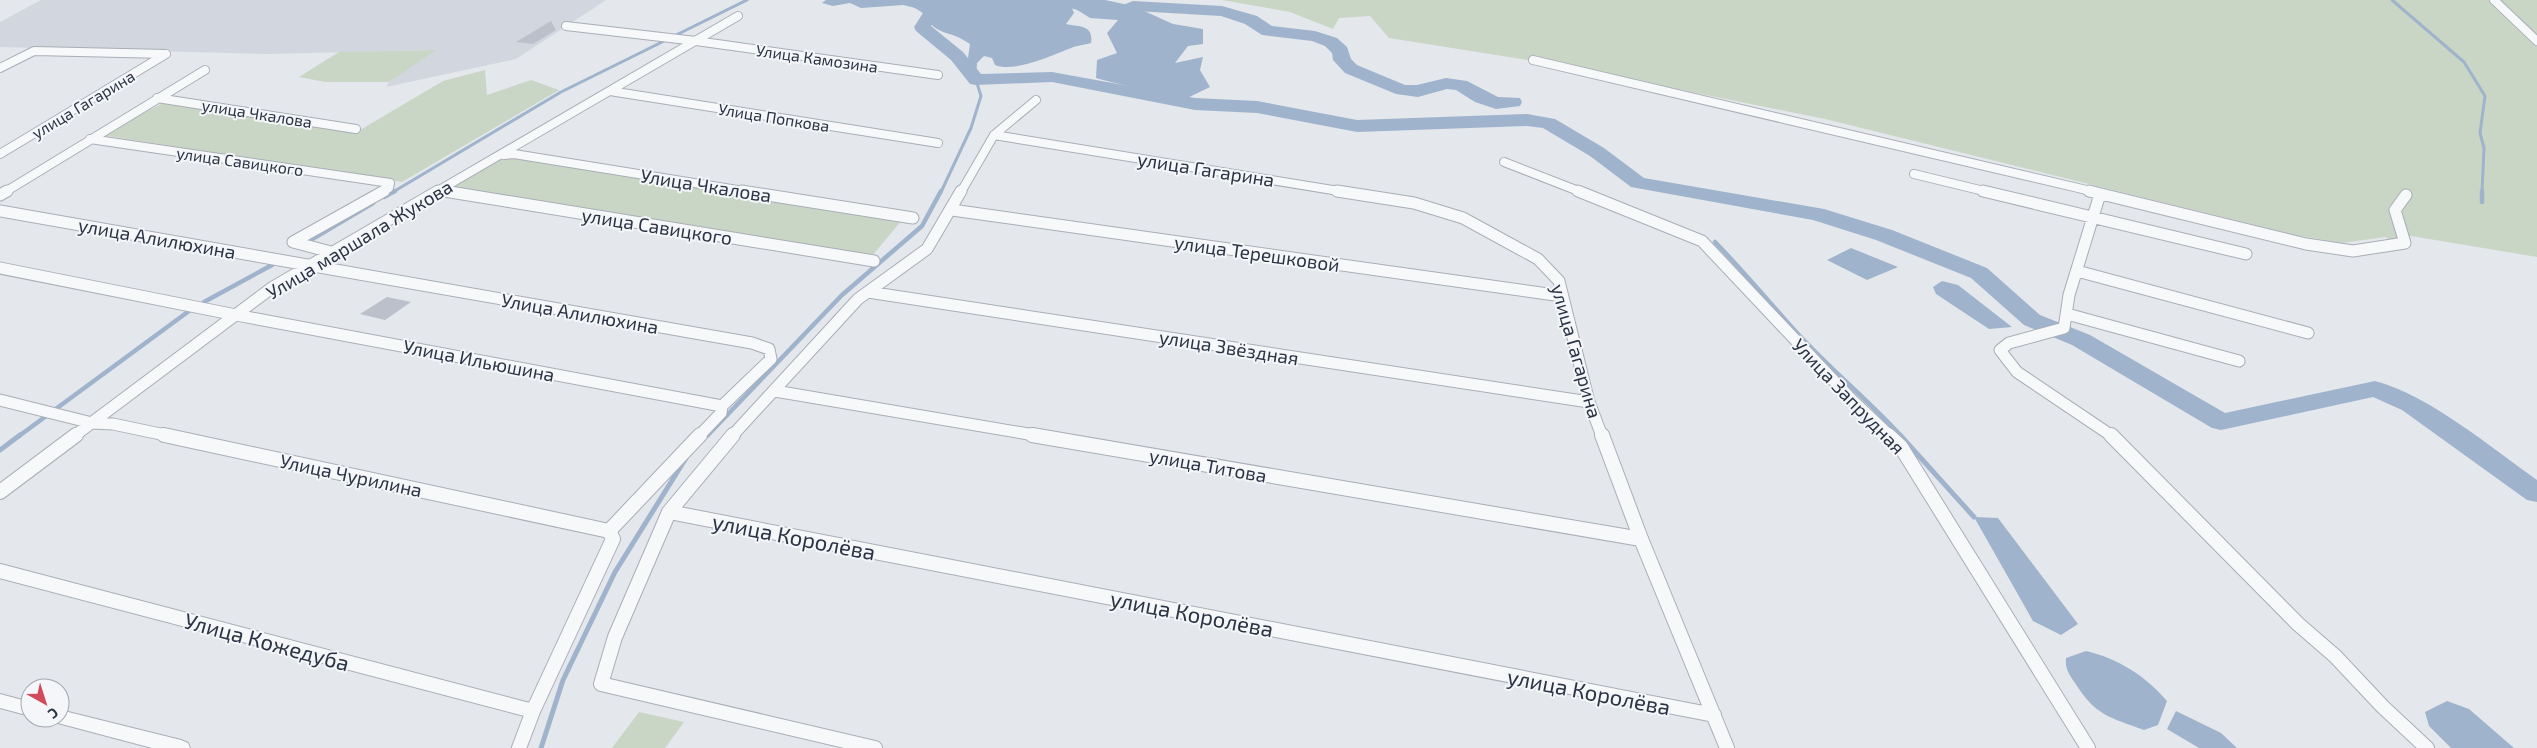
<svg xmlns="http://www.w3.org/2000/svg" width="2537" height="748" viewBox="0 0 2537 748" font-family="'Exo 2',sans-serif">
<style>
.built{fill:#d2d6de}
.green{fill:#c9d6c5}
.water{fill:#9fb4cc}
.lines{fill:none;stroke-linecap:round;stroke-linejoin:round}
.stream-far2{stroke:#9fb4cc;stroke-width:3}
.stream-far1{stroke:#9fb4cc;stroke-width:4.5}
.stream{stroke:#9fb4cc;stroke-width:5}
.river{fill:#9fb4cc;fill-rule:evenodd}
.building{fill:#bbc0ca}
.minor-far2-casing{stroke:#a9aeb7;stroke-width:10}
.minor-far1-casing{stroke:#a9aeb7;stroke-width:13}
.minor-casing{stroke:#a9aeb7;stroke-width:16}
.tertiary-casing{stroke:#a9aeb7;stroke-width:2}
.minor-far2{stroke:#f7f8fa;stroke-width:8}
.minor-far1{stroke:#f7f8fa;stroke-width:11}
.minor{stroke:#f7f8fa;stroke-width:14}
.tertiary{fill:#f7f8fa;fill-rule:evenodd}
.labels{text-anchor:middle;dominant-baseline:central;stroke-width:4;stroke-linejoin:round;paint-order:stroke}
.far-street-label{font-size:16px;fill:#2b3445;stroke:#f4f6f9}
.street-label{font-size:19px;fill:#2b3445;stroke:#f4f6f9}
.near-street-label{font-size:22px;fill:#2b3445;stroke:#f4f6f9}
</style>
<rect width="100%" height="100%" fill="#e4e7ec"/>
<path class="built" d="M41,0H606L516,59L386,87L389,82L435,50L268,54L0,47V22Z"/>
<path class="green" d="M1222,0H2537V257L2411,236L2395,242L2385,237L2342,243L2295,235L1825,119L1553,64L1389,38L1370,16L1339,18L1333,29L1290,12Z
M436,50L389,82H325L299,77L339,52Z
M485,70L487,95L531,80L559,90L402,182L101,135L165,102L355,133L443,81Z
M518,157L902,220L872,256L453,188V185L497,160Z
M639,712L684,722L665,748H612Z"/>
<path class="water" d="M826,0H1105L1133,6L1173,24L1203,29V44L1188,46L1175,63L1203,57L1200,70L1210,87L1183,100C1154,90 1125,87 1096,78L1097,60L1117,53L1107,33L1118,20L1090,18L1071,6L1074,13L1066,24C1078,27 1094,24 1091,43C1084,45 1078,45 1071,48C1053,55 1014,73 995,65L992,58L984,56L977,63L976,80L967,65L970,44C946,27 938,40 920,9L903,5L861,8L850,3L833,6L822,3Z
M1851,248L1898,267L1867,280L1827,260Z
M1942,281L1958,285L2012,327L1989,329L1936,294L1933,287Z
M1974,517L1998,518L2078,624L2061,635L2033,621Z
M2086,651C2117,658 2146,676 2167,701L2158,725L2144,730C2109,717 2096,716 2075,683C2069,674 2065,669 2066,658Z
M2447,701L2469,709L2514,748H2451L2429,726L2425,712Z
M2176,711L2221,733L2237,748H2199L2167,729Z"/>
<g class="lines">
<path class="stream-far2" d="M2392,0L2464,62L2485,96L2480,133L2484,148L2482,192
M393,192L561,92L747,0
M941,192L971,128L981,96L976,80"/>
<path class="stream-far1" d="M384,197L395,191
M2482,202V191
M1715,242C1744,272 1770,303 1797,333C1830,369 1868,400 1901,436
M304,244L373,203
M204,302L272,265
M19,436L189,311
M707,436L842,295L922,226L941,191"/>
<path class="stream" d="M1900,435L1974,517
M0,450L20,435
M541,748L563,680L615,572L686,458"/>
<path class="river" d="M902,0C915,0 932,0 940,11L931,26L963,52L981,74L1052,72L1195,98L1257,101L1357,120L1527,114L1555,119L1604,148L1644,178L1824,209L1892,230L1987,268L2040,315L2090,335L2225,413L2375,381C2429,395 2490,447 2537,480V502L2527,500L2402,410L2373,397L2221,430L2212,428L2072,345L2024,325L1971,278L1876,240L1813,220L1631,187L1590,156L1543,128L1527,126L1357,132L1257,113L1195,110L1052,82L976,85L970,84L951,60L916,31L914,27L923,13Z
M1049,0H1077L1104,8L1118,7L1133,1L1222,6L1257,16L1272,26L1315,31L1337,38L1347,47L1351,59L1357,65L1405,85H1417L1446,78L1467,81L1498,97L1520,98L1522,102L1520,106L1496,109L1475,102L1456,90L1447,89L1418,97L1396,94L1345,73L1333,60L1332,53L1325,46L1312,41L1262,35L1245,24L1221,16L1135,11L1113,17H1104L1051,3Z"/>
</g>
<path class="building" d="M551,21L556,30L533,44L516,42Z
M387,297L411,302L385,320L360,314Z"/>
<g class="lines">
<g class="minor-far2-casing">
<path id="minor-far2" d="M2494,0L2537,41
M566,26L696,41L938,75
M1533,60L2095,192
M0,68L34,51L166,54
M610,91L938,143
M157,98L356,129
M994,135L1345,192
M90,139L390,183L389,188L382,192
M0,154L166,54
M504,155L514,154L750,192
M1504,162L1581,192
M1914,174L1988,192
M440,190L451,192
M5,192L205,70
M436,192L738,16
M961,192L994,135L1036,100"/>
</g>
<g class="minor-far1-casing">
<path id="minor-far1" d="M444,191L874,261
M742,191L913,218
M1337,191L1414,203L1463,218L1538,259L1559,281L1589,402L1602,436
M1578,191L1702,241L1852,400L1890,436
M1983,191L2246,254
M2089,191L2306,244L2353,251L2405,243L2395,210L2406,195
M2100,194L2069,295L2064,328L2009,343L2000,350L2017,372L2112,436
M0,195L7,191
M952,210L1562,296
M0,211L752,343L769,349L771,359L722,406
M331,252L293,242L384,191
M0,268L236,315L722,406
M2077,271L2308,333
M868,292L1589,402
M2067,314L2239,361
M775,391L1040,436
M0,400L92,423L113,424L170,436
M74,436L273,287L438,191
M699,436L721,413L722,406
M732,436L858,299L927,249L961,191"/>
</g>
<g class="minor-casing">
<path id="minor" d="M164,435L609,531
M733,435L669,512L615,637L601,684L875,748
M1032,435L1641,539
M1602,435L1641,539L1727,748
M1888,435L1901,447L2088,748
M2111,435L2298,624L2335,656L2383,707L2427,748
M0,492L76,435
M669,512L1714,715
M609,531L700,435
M0,571L533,711
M519,748L533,711L613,539L609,531"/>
</g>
<g class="tertiary-casing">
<path id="tertiary" d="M0,694L30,702V716L0,708Z
M60,710L181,740L188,743L190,748H152L54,722L51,718H60Z"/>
</g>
<use href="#minor-far2" class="minor-far2"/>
<use href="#minor-far1" class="minor-far1"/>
<use href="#minor" class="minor"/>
<use href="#tertiary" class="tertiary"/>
</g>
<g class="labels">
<g class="far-street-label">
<text transform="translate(817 58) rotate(8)">Улица Камозина</text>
<text transform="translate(83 104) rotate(-31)">улица Гагарина</text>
<text transform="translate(257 113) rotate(9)">улица Чкалова</text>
<text transform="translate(774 117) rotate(9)">Улица Попкова</text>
<text transform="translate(240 161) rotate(8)">улица Савицкого</text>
</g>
<g class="street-label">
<text transform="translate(1206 169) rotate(9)">улица Гагарина</text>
<text transform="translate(706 185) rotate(9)">Улица Чкалова</text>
<text transform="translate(657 226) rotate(9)">улица Савицкого</text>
<text transform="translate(157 238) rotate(10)">улица Алилюхина</text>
<text transform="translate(359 239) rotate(-31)">Улица маршала Жукова</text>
<text transform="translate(1257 253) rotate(8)">улица Терешковой</text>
<text transform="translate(580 313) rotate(10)">Улица Алилюхина</text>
<text transform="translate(1229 347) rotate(9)">улица Звёздная</text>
<text transform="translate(1577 351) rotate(74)">улица Гагарина</text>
<text transform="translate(479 360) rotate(11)">Улица Ильюшина</text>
<text transform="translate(1849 396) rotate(46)">Улица Запрудная</text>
<text transform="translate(1208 465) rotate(10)">улица Титова</text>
<text transform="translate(351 475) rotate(12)">Улица Чурилина</text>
</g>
<g class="near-street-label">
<text transform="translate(794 536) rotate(11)">улица Королёва</text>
<text transform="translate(1192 613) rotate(11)">улица Королёва</text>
<text transform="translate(267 641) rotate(15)">Улица Кожедуба</text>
<text transform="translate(1589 691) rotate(11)">улица Королёва</text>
</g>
</g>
<g transform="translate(45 703) rotate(141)"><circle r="24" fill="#f4f6f9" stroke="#a4a8b1"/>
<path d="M0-4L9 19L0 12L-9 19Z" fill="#d1495b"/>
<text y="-8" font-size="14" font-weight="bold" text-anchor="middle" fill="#2b3445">С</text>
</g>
</svg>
